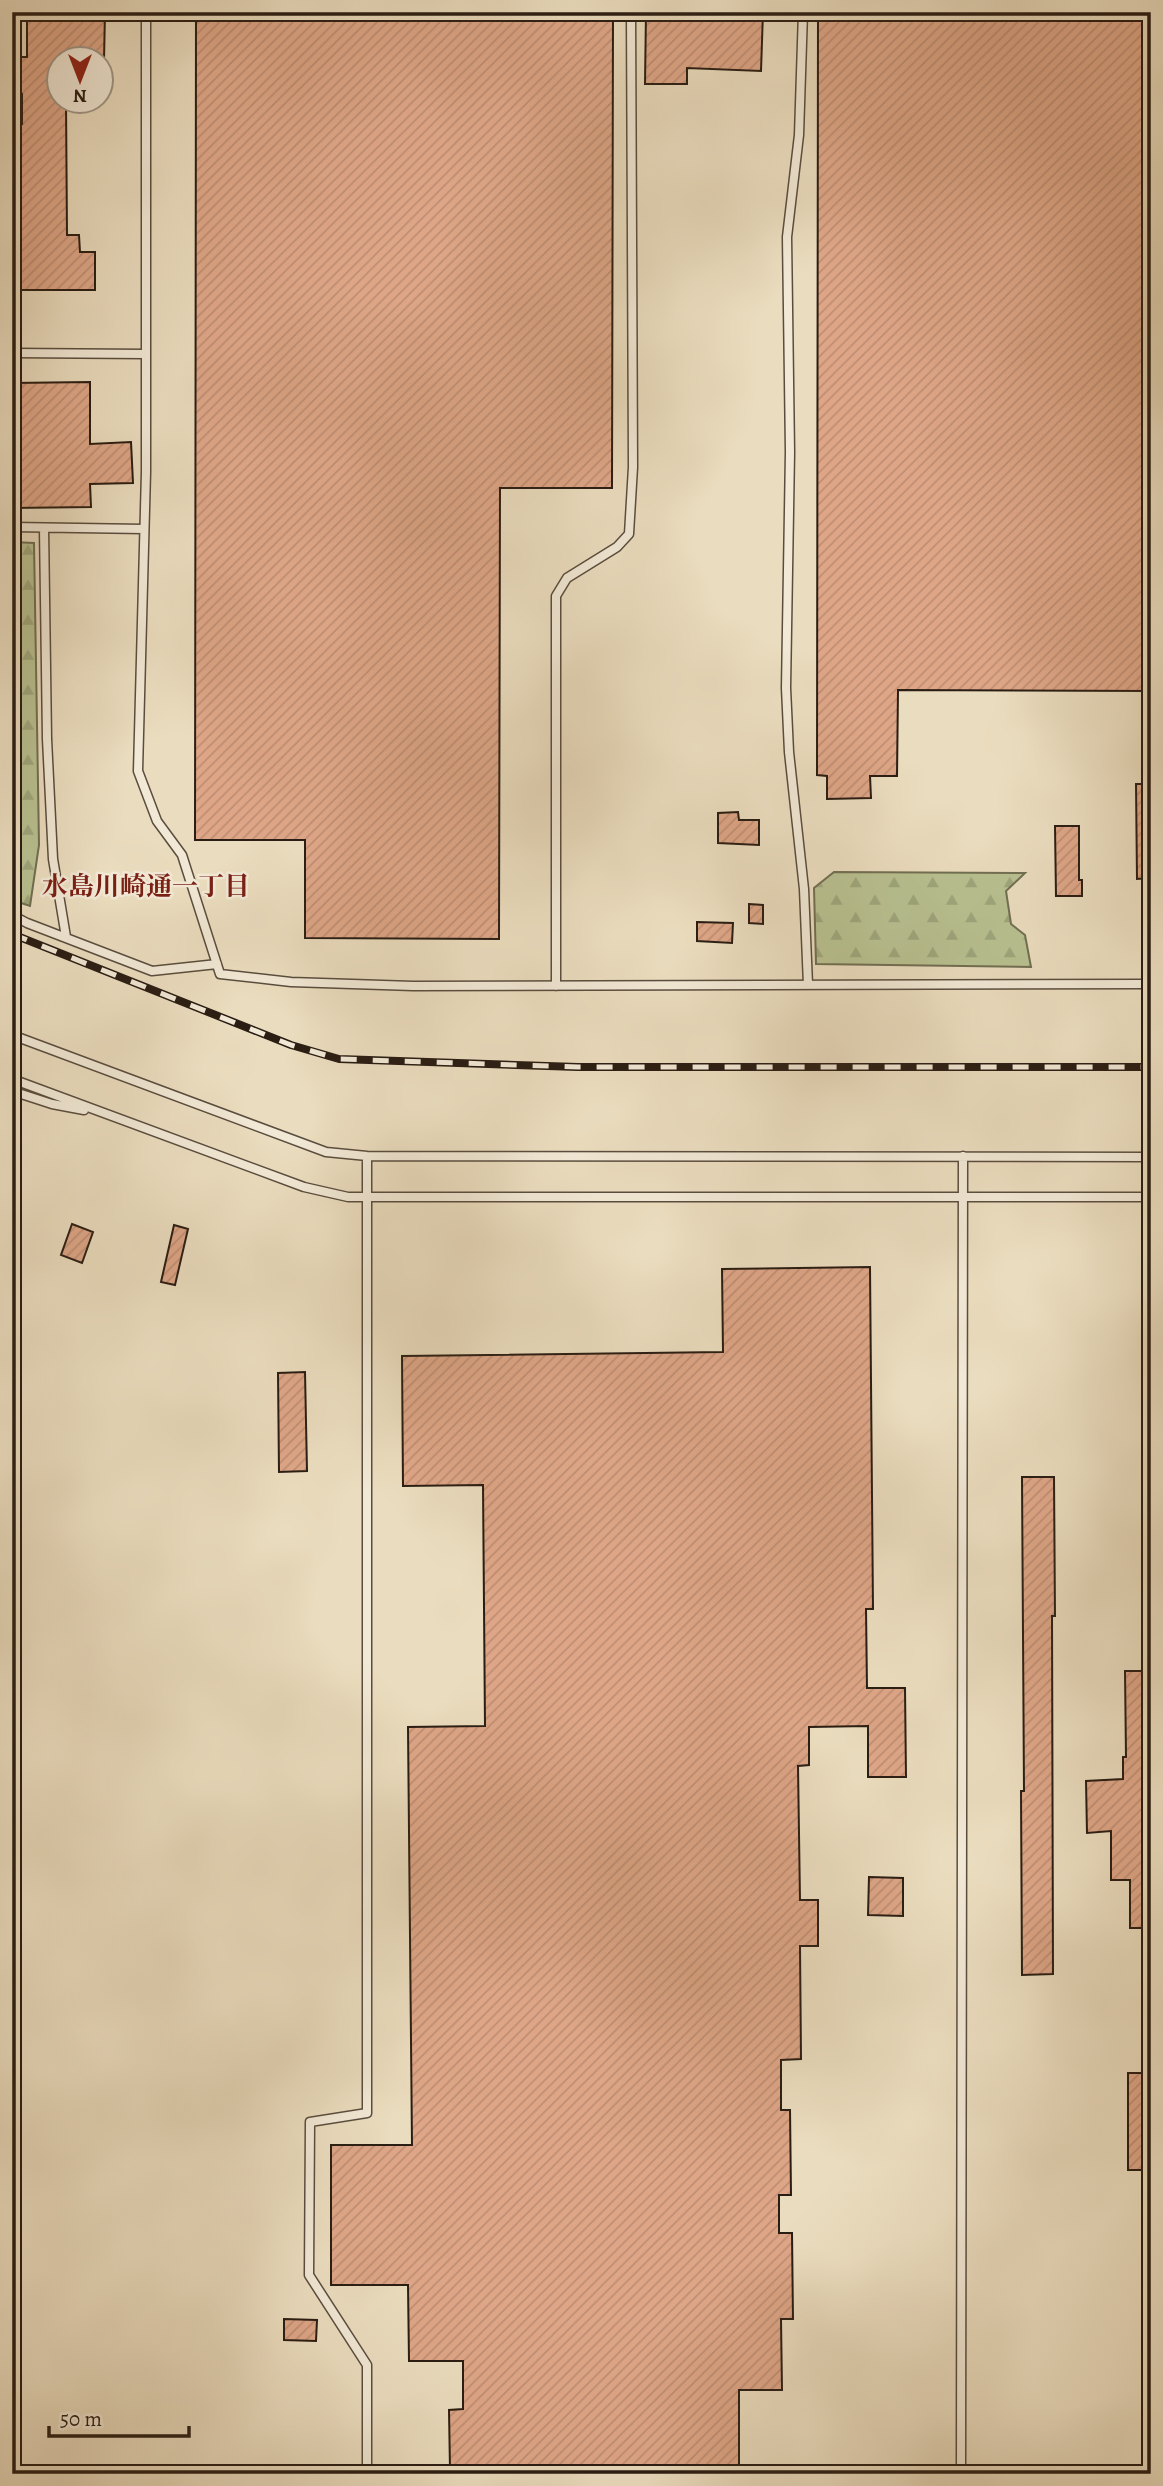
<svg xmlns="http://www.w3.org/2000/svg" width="1163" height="2486" viewBox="0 0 1163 2486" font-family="Alegreya,'Noto Serif JP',serif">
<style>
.forest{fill:url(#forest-firs);stroke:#716e52;stroke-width:2}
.building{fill:url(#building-hatch);stroke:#2a1d13;stroke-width:2}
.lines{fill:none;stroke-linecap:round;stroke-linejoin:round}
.service-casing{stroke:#5a4d3e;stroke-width:11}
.service{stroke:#f1e8d5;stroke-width:8}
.rail-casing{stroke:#2a1d13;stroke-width:8}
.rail{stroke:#f1e8d5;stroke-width:5;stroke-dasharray:16;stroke-linecap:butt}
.labels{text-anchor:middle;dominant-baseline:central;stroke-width:5;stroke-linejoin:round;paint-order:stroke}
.neighbourhood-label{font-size:26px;font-weight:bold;fill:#7a1f14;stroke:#f1e8d5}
</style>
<defs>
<pattern id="forest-firs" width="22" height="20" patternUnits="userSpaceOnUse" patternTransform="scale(1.75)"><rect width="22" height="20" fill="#b8c090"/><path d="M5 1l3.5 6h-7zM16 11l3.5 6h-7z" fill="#9ea57b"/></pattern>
<pattern id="building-hatch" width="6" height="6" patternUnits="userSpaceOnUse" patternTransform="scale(1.75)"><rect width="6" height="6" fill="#dea687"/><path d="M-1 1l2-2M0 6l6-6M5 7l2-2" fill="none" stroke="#bf8e74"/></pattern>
</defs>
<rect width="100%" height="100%" fill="#eadcbe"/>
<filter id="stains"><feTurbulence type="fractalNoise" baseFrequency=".00286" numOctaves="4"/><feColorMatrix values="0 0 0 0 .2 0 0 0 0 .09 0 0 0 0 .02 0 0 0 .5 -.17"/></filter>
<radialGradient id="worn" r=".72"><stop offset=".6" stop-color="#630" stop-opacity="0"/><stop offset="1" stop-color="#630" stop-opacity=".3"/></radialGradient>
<path class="forest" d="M12,542L34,543L39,845L30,906L12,900Z
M834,872L1025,873L1006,891L1011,924L1025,935L1031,967L816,964L814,888Z"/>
<path class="building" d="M27,12H105L104,60H60V102H66L67,235H79L80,252H95V290H12V235H17V178H12V124H22V94H12V57H27Z
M196,12H613L612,488H500L499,939L305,938V840H195Z
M646,12H763L761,71L687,68V84H645Z
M818,12H1151V691L898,690L897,776H870L871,798L827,799V776L817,775Z
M90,382V444L131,442L133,483L90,484L91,507L12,508V383Z
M1136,784H1151V878L1137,879Z
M738,812L739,820H759V845L718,843V813Z
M1055,826H1079V880H1082V896H1056Z
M749,904L763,905V924L749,923Z
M697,922L733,923L732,943L697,941Z
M72,1224L93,1232L82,1263L61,1255Z
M174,1225L188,1229L175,1285L161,1282Z
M870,1267L873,1609H866L867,1688H905L906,1777H868V1726L809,1727V1765L798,1766L800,1900H818V1946H800L801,2059L781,2060V2110H790L791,2195H779V2233H792L793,2319H781L782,2390H739V2470L728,2471V2474H501V2469L450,2470L449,2410L463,2409V2361H409L408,2285H331V2145H412L408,1727L485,1726L483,1485L403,1486L402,1356L723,1352L722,1269Z
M305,1372L307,1471L279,1472L278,1373Z
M1022,1477H1054L1055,1616H1052L1053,1974L1022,1975L1021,1791H1024Z
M1125,1671H1151V1928H1130V1880H1111V1831L1087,1833L1086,1781L1123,1779V1757H1126Z
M869,1877L903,1878V1916L868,1915Z
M1128,2073H1151V2170H1128Z
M284,2319L317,2320L316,2341L284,2340Z"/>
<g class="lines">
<g class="service-casing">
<path id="service" d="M146,12V472L138,771L157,821L182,855L220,974L291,982L413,986L1151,984
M803,12L799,135L787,237L790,452L786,688L789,752L804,889L808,985
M12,353L146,354
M12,527L144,529
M44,528L47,739L53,859L66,937
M12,915L27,923L152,971L217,964
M556,986V596L567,578L617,547L629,534L633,467L631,12
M12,1035L326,1152L367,1156L1151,1157
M12,1079L304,1187L348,1197H1151
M12,1091L52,1104L84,1110
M367,2474V2365L309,2275L310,2122L367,2113V1156
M961,2474L963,1156"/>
</g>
<use href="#service" class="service"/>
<g class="rail-casing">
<path id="rail" d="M12,934L291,1045L339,1059L578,1067H1151"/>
</g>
<use href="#rail" class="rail"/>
</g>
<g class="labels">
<g class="neighbourhood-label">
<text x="146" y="886">水島川崎通一丁目</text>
</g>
</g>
<rect width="1163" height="2486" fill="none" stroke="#eadcbe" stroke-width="42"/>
<rect x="14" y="14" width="1135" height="2458" fill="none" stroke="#2a1d13" stroke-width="3.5"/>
<rect x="21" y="21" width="1121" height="2444" fill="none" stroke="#2a1d13" stroke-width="2"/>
<g transform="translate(80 80) rotate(180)"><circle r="33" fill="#f1e8d5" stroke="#a19787" stroke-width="2"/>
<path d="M0-5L12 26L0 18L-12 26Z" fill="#8f2418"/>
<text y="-10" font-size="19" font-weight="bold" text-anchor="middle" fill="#2a1d13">N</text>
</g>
<path d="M49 2426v10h140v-10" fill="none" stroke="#2a1d13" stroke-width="3.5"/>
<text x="60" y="2426" font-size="21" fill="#2a1d13" stroke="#f1e8d5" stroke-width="5" paint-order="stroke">50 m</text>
<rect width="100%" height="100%" filter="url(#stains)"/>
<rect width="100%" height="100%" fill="url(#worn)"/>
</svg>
